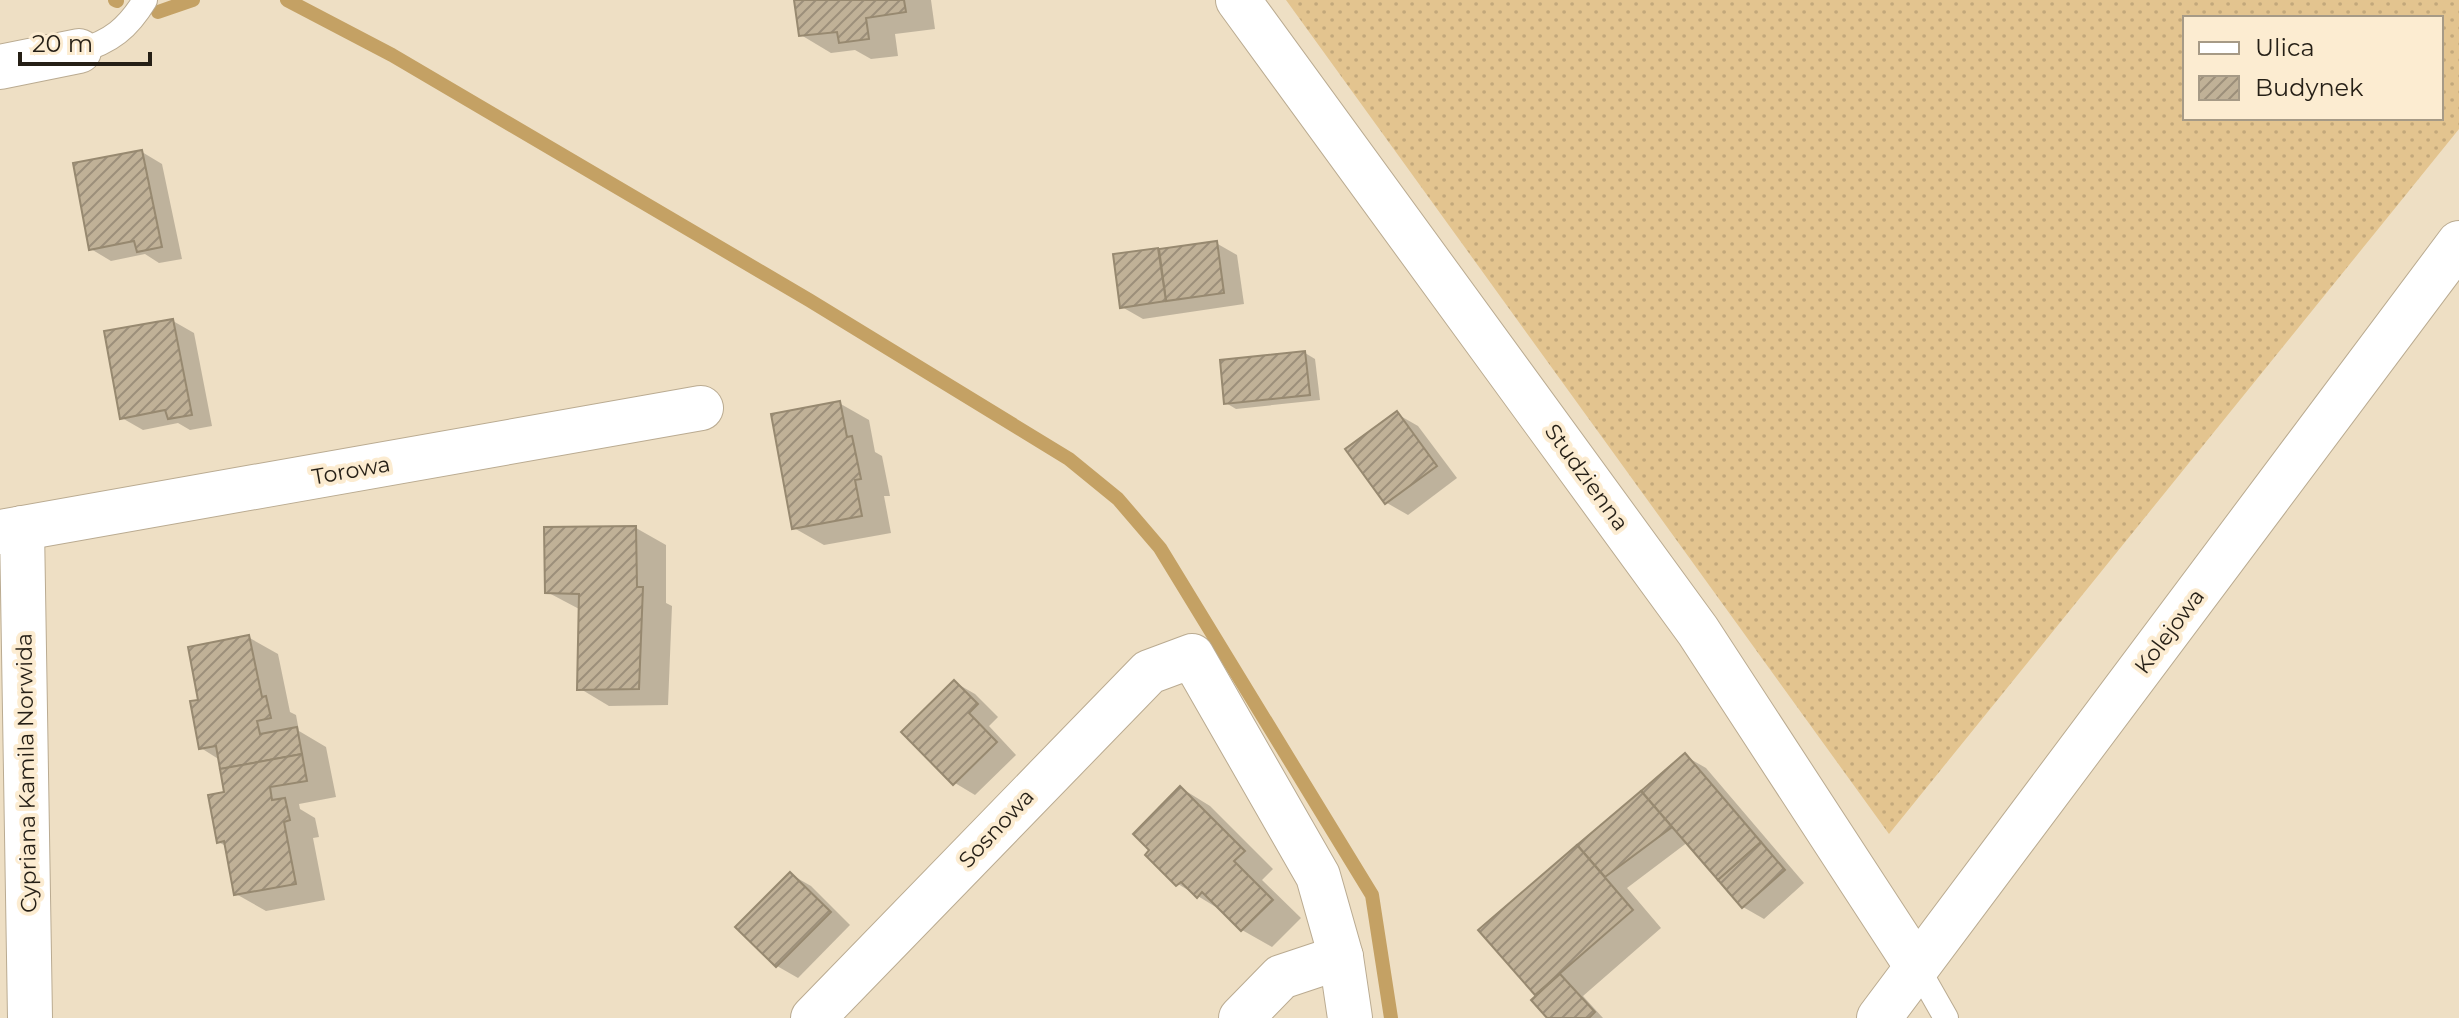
<svg xmlns="http://www.w3.org/2000/svg" width="2459" height="1018" font-family="Montserrat,sans-serif">
<style>
.grass{fill:url(#grass-dots);fill-rule:evenodd}
.shadow{fill:#0003}
.lines{fill:none;stroke-linecap:round;stroke-linejoin:round}
.stream{stroke:#c4a164;stroke-width:14}
.building{fill:url(#building-hatch);stroke:#978970;stroke-width:2}
.service-casing{stroke:#baab91;stroke-width:26}
.minor-casing{stroke:#baab91;stroke-width:46}
.tertiary-casing{stroke:#baab91;stroke-width:46}
.service{stroke:#fff;stroke-width:24}
.minor{stroke:#fff;stroke-width:44}
.tertiary{stroke:#fff;stroke-width:44}
.labels{text-anchor:middle;stroke-width:8;stroke-linejoin:round;paint-order:stroke}
.street-label{font-size:22px;fill:#251f16;stroke:#fcecd1}
</style>
<defs>
<pattern id="grass-dots" width="8" height="8" patternUnits="userSpaceOnUse" patternTransform="scale(2)"><rect width="8" height="8" fill="#e3c48f"/><path d="M2 2h.1M6 6h.1" fill="none" stroke="#c3a87b" stroke-width="1.8" stroke-linecap="round"/></pattern>
<pattern id="building-hatch" width="6" height="6" patternUnits="userSpaceOnUse" patternTransform="scale(2)"><rect width="6" height="6" fill="#c0b197"/><path d="M-1 1l2-2M0 6l6-6M5 7l2-2" fill="none" stroke="#9c8f7a"/></pattern>
</defs>
<rect width="100%" height="100%" fill="#eedfc4"/>
<path class="grass" d="M 1286,0 L 2459,0 L 2459,129 L 1889,834 ZM 2185,18 L 2441,18 L 2441,118 L 2185,118 Z"/>
<g class="shadow">
<path d="M 796,0 L 931,0 L 935,29 L 895,34 L 898,56 L 871,59 L 855,50 L 831,53 L 801,35 Z"/>
<path d="M 142,152 L 162,164 L 182,259 L 159,263 L 145,254 L 111,261 L 91,249 Z"/>
<path d="M 1216,243 L 1237,255 L 1244,304 L 1143,319 L 1122,307 L 1115,256 Z"/>
<path d="M 173,321 L 194,333 L 212,426 L 190,430 L 178,423 L 143,430 L 122,418 Z"/>
<path d="M 1305,353 L 1315,359 L 1320,400 L 1236,409 L 1226,403 Z"/>
<path d="M 839,403 L 869,420 L 875,452 L 882,456 L 890,496 L 884,496 L 891,533 L 824,545 L 794,528 Z"/>
<path d="M 1397,414 L 1418,426 L 1457,478 L 1408,515 L 1387,503 L 1348,450 Z"/>
<path d="M 636,528 L 666,545 L 666,603 L 672,606 L 668,705 L 609,706 L 579,688 L 581,610 L 547,592 Z"/>
<path d="M 248,637 L 278,654 L 290,712 L 296,715 L 299,731 L 326,747 L 336,797 L 299,804 L 300,809 L 315,818 L 319,837 L 313,838 L 325,900 L 266,911 L 236,894 L 228,847 L 218,842 L 226,794 L 220,760 L 201,748 L 200,702 Z"/>
<path d="M 954,682 L 975,694 L 998,717 L 989,726 L 1016,755 L 975,795 L 955,783 Z"/>
<path d="M 1685,756 L 1706,768 L 1804,883 L 1764,919 L 1743,907 L 1688,842 L 1627,888 L 1661,928 L 1583,996 L 1603,1018 L 1550,1018 L 1536,994 L 1578,846 Z"/>
<path d="M 1181,788 L 1210,806 L 1273,869 L 1262,880 L 1301,918 L 1272,947 L 1242,930 L 1224,912 L 1178,884 Z"/>
<path d="M 790,874 L 811,886 L 850,925 L 798,978 L 777,966 Z"/>
</g>
<g class="lines">
<g class="stream">
<path d="M 115,0 L 117,1"/>
<path d="M 287,0 L 392,55 L 809,300 L 1069,459 L 1118,499 L 1160,548 L 1372,895 L 1391,1018"/>
<path d="M 158,12 L 193,0"/>
</g>
</g>
<g class="building">
<path d="M 794,0 L 904,0 L 906,12 L 866,18 L 869,39 L 839,43 L 837,32 L 799,36 Z"/>
<path d="M 142,150 L 162,247 L 137,252 L 134,241 L 89,250 L 73,163 Z"/>
<path d="M 1217,241 L 1224,293 L 1166,301 L 1159,249 Z"/>
<path d="M 1158,248 L 1166,301 L 1120,308 L 1113,254 Z"/>
<path d="M 173,319 L 192,415 L 168,419 L 165,410 L 120,419 L 104,331 Z"/>
<path d="M 1305,351 L 1310,395 L 1224,404 L 1220,360 Z"/>
<path d="M 840,401 L 847,437 L 852,436 L 861,479 L 855,480 L 862,516 L 792,529 L 771,414 Z"/>
<path d="M 1397,411 L 1437,466 L 1385,504 L 1345,449 Z"/>
<path d="M 636,526 L 637,587 L 643,587 L 639,689 L 577,690 L 579,594 L 545,593 L 544,527 Z"/>
<path d="M 249,635 L 262,697 L 266,696 L 271,718 L 257,721 L 260,734 L 297,727 L 302,754 L 220,769 L 216,746 L 199,749 L 190,701 L 198,700 L 188,647 Z"/>
<path d="M 954,680 L 978,704 L 969,713 L 997,742 L 953,785 L 901,732 Z"/>
<path d="M 1685,753 L 1761,842 L 1718,880 L 1641,791 Z"/>
<path d="M 302,754 L 307,781 L 270,787 L 272,800 L 285,798 L 290,820 L 284,822 L 296,884 L 234,895 L 224,841 L 217,843 L 208,795 L 224,792 L 220,769 Z"/>
<path d="M 1180,786 L 1245,851 L 1234,861 L 1273,900 L 1241,931 L 1202,892 L 1197,898 L 1181,882 L 1176,886 L 1145,855 L 1149,850 L 1133,834 Z"/>
<path d="M 1641,791 L 1672,827 L 1605,877 L 1577,845 Z"/>
<path d="M 1761,842 L 1785,870 L 1742,908 L 1718,880 Z"/>
<path d="M 1577,845 L 1633,910 L 1535,995 L 1478,930 Z"/>
<path d="M 790,872 L 831,912 L 776,967 L 735,927 Z"/>
<path d="M 1560,974 L 1595,1012 L 1589,1018 L 1547,1018 L 1531,1000 Z"/>
</g>
<g class="lines">
<defs>
<g id="service">
<path d="M 79,51 C 111,42 128,28 145,0"/>
<path d="M 1917,967 L 1946,1018"/>
</g>
<g id="minor">
<path d="M 1238,0 L 1698,631 L 1917,967"/>
<path d="M 0,67 L 79,51"/>
<path d="M 22,528 L 30,1018"/>
<path d="M 0,532 L 701,408"/>
<path d="M 813,1018 L 1149,672 L 1192,656 L 1318,876 L 1341,957 L 1350,1018"/>
<path d="M 1241,1018 L 1281,977 L 1341,957"/>
</g>
<path id="tertiary" d="M 1879,1018 L 2459,243"/>
</defs>
<use href="#service" class="service-casing"/>
<use href="#minor" class="minor-casing"/>
<use href="#tertiary" class="tertiary-casing"/>
<use href="#service" class="service"/>
<use href="#minor" class="minor"/>
<use href="#tertiary" class="tertiary"/>
</g>
<g class="labels">
<g class="street-label">
<text transform="translate(351 470) rotate(-10)" y="8">Torowa</text>
<text transform="translate(1587 477) rotate(54)" y="8">Studzienna</text>
<text transform="translate(2169 631) rotate(-53)" y="8">Kolejowa</text>
<text transform="translate(26 773) rotate(-91)" y="8">Cypriana Kamila Norwida</text>
<text transform="translate(996 828) rotate(-47)" y="8">Sosnowa</text>
</g>
</g>
<rect x="2183" y="16" width="260" height="104" fill="#fcecd1" stroke="#a69a86" stroke-width="2"/>
<rect x="2199" y="42" width="40" height="12" fill="#ffffff" stroke="#a69a86" stroke-width="2"/>
<text x="2255" y="56" font-size="24" fill="#251f16">Ulica</text>
<rect x="2199" y="76" width="40" height="24" fill="url(#building-hatch)" stroke="#a69a86" stroke-width="2"/>
<text x="2255" y="96" font-size="24" fill="#251f16">Budynek</text>
<path d="M20 52v12h130v-12" fill="none" stroke="#251f16" stroke-width="4"/>
<text x="32" y="52" font-size="24" fill="#251f16" stroke="#fcecd1" stroke-width="6" paint-order="stroke">20 m</text>
</svg>
